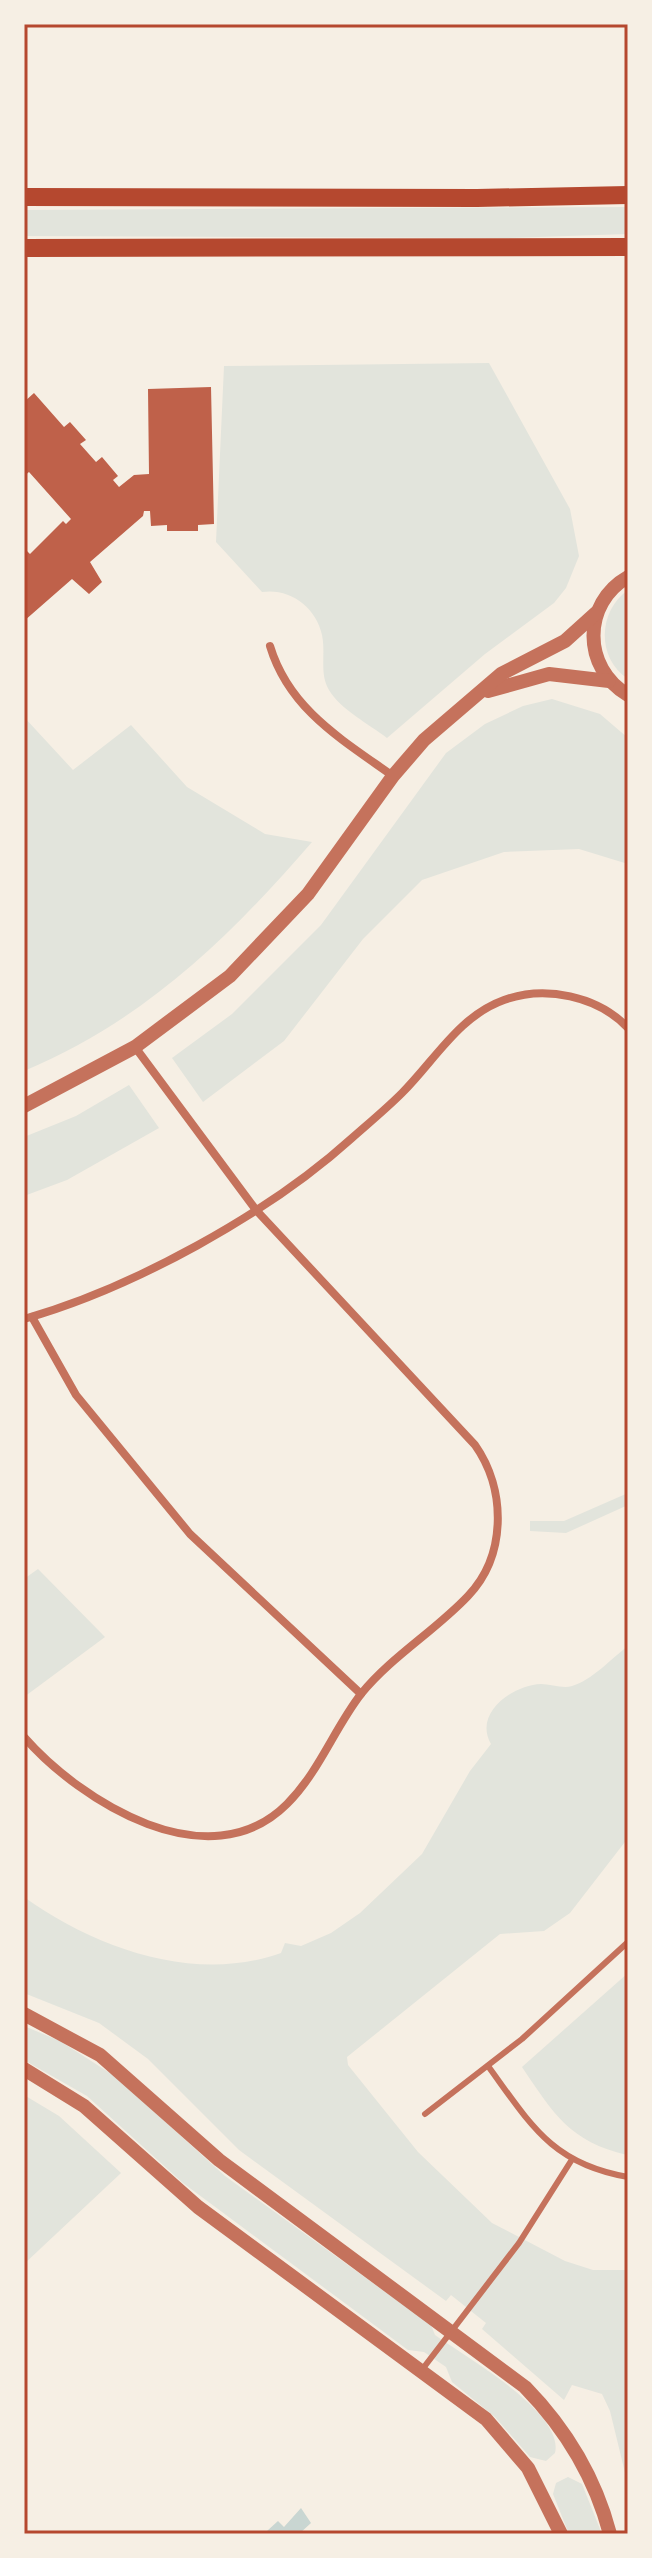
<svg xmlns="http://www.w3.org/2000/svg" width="652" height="2558" font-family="'Space Grotesk',sans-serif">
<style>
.green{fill:#e2e4dc}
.water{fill:#c9d6d2}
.building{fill:#bf614a}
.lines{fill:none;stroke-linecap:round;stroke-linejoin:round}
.service{stroke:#c5725c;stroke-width:6}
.minor{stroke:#c5725c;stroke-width:8}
.tertiary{stroke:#c5725c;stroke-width:14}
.primary{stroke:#b5482f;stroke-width:18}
.neatline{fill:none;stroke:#b5482f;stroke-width:3}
</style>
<rect width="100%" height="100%" fill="#f6efe4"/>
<g class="green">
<path d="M 628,207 L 628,234 L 508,238 L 24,236 L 24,210 Z"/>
<path d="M 489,363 L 570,509 L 579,556 L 566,588 L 554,603 L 485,654 L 387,738 C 369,724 341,710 329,690 C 319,673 326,654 322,635 C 316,607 290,588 262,592 L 216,542 L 224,366 Z"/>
<path d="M 628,590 L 628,679 C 596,658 598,611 628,590 Z"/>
<path d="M 552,699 L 600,714 L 628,738 L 628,864 L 579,849 L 504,852 L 422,880 L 363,939 L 284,1041 L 203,1102 L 172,1058 L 232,1014 L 321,925 L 446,753 L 485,724 L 523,706 Z"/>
<path d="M 24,717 L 73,770 L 131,725 L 187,787 L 265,834 L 312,842 C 228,939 145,1020 24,1071 Z"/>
<path d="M 129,1085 L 159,1128 L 67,1180 L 24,1196 L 24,1137 L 76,1116 Z"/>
<path d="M 628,1493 L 628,1505 L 566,1533 L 530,1531 L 530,1521 L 564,1521 Z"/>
<path d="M 38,1569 L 105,1637 L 24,1697 L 24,1579 Z"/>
<path d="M 628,1646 L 628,1838 L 570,1913 L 544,1931 L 500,1934 L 347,2057 L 348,2065 L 418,2152 L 492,2223 L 565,2261 L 593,2270 L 628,2270 L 628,2485 L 610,2411 L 602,2394 L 572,2385 L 564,2400 L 482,2329 L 486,2323 L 451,2295 L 446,2301 L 239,2150 L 148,2059 L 99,2023 L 24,1993 L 24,1897 C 95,1948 195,1984 281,1953 L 285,1943 L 301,1946 L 331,1933 L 360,1913 L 422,1854 L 470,1771 L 491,1744 C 473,1713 513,1685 541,1684 C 551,1684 563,1689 572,1686 C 591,1681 612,1658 628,1646 Z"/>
<path d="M 628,1973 L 628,2155 L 627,2155 C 570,2142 553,2113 522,2067 Z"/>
<path d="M 24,2026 L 60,2041 L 116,2077 L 225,2176 L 431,2325 L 435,2335 C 462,2355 565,2412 555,2453 L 546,2461 L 530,2457 L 495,2417 L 452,2382 L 446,2367 L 424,2352 L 408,2350 L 183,2183 L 87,2096 L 24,2060 Z"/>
<path d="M 24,2095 L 59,2116 L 121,2173 L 24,2264 Z"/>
<path d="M 568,2477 L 582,2484 L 602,2534 L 569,2534 L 553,2494 L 556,2483 Z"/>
</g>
<path class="water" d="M 301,2508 L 311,2523 L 299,2534 L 270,2534 L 267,2531 L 278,2521 L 284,2527 Z"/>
<path class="building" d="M 211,387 L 214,524 L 198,525 L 198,531 L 167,531 L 167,525 L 151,526 L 150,511 L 144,511 L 143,516 L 90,562 L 102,582 L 89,594 L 72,579 L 24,621 L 24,548 L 30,554 L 63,521 L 66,524 L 71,519 L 29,472 L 24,476 L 24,402 L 34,393 L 64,427 L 70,422 L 86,440 L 80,444 L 96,462 L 102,457 L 118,476 L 113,480 L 119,487 L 134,475 L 149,474 L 148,389 Z"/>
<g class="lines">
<g class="service">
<path d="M 488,2066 C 531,2125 552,2164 628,2177"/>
<path d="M 425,2114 L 522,2039 L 628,1942"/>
<path d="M 421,2371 L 519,2243 L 571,2161"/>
</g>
<g class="minor">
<path d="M 270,646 C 289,709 341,739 393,776"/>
<path d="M 32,1317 L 76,1395 L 190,1534 L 361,1694"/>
<path d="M 24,1319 C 133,1288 268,1214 352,1138 C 369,1123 386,1109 402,1093 C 435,1060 459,1016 504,1000 C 545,985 598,996 628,1028"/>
<path d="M 24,1737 C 81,1802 209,1882 287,1804 C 319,1772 334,1729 361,1694 C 392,1656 435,1631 468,1596 C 507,1555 506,1489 475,1445 L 256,1210 L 135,1047"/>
</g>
<g class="tertiary">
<path d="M 628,577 C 582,603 582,668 628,695"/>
<path d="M 488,691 L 549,674 L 609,681"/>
<path d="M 24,1106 L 135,1047 L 230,976 L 308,894 L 393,776 L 424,740 L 501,674 L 565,641 L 596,613"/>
<path d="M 24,2014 L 100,2055 L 219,2160 L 525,2387 C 566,2429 595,2477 610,2534"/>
<path d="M 24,2069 L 84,2106 L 198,2207 L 486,2419 L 528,2468 L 561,2534"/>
</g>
<g class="primary">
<path d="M 24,197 L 477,198 L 628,195"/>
<path d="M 24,248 L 628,247"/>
</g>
</g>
<rect width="652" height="2558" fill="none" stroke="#f6efe4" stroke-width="52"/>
<rect x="26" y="26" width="600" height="2506" class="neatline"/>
</svg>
